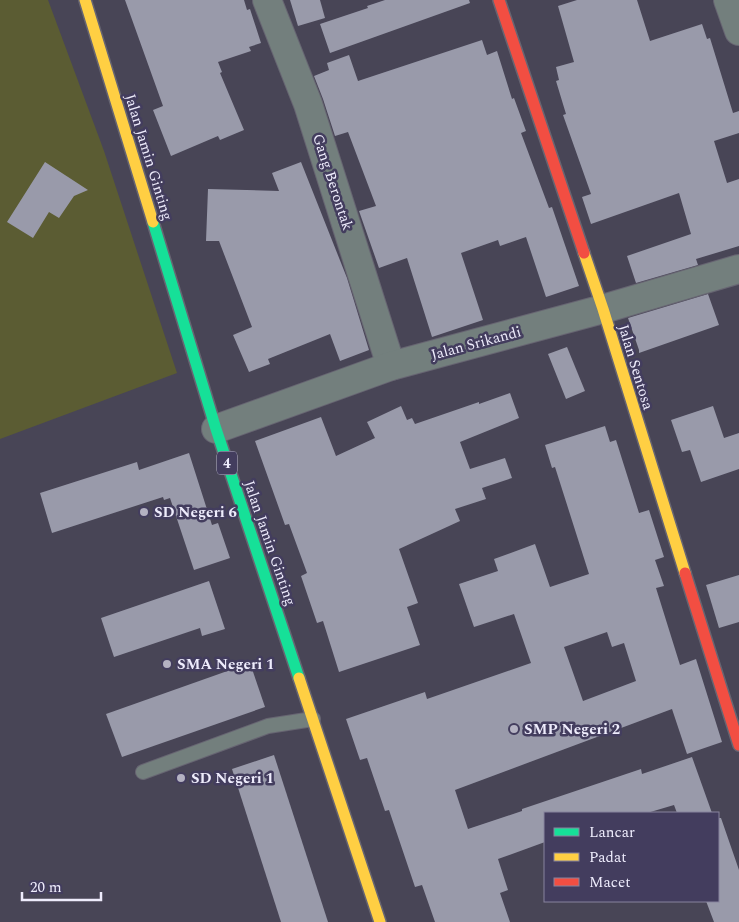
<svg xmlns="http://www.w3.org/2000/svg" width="739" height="922" font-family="Spectral,serif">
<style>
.green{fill:#5b5c33}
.building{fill:#999aaa;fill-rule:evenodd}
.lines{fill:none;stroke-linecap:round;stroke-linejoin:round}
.lane-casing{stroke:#676572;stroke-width:16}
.street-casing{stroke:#676572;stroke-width:30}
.fast-casing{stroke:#676572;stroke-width:14}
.slow-casing{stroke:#676572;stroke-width:14}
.jam-casing{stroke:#676572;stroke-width:14}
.lane{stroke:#737f7d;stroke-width:14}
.street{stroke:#737f7d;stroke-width:28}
.fast{stroke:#16e098;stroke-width:11}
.slow{stroke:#ffcf43;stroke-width:11}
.jam{stroke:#f24e42;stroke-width:11}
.poi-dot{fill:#b4b2c2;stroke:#433d5e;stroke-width:2}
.labels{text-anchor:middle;stroke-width:5;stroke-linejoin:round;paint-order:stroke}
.shield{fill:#433d5e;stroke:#bbb8cd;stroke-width:1}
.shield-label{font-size:14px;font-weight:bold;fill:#eeecfc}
.street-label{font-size:15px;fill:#eeecfc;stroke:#433d5e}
.poi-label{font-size:15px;font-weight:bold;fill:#eeecfc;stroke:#433d5e;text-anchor:start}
</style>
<rect width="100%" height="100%" fill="#484556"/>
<path class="green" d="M 0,0 L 48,0 L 104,151 L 177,373 L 0,439 Z"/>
<g class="building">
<path d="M 125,0 L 244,0 L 247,10 L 250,9 L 261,43 L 249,47 L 251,51 L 218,62 L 222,72 L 220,73 L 244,130 L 220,140 L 218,136 L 171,156 L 153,110 L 163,106 Z"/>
<path d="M 290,0 L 320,0 L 325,18 L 298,26 Z"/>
<path d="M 385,0 L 469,0 L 470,3 L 330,53 L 320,24 L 368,8 L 367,6 Z"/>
<path d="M 577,0 L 637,0 L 650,41 L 702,24 L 707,39 L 710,38 L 733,113 L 739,111 L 739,133 L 714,141 L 727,183 L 739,179 L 739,246 L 696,259 L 698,265 L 636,283 L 627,256 L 691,234 L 679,193 L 591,224 L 582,197 L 591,194 L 563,115 L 566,114 L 556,81 L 559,80 L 556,67 L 574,62 L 558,6 Z"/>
<path d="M 482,40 L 487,55 L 497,51 L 512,99 L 514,98 L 526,131 L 521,133 L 549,208 L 552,207 L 579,286 L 546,297 L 526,237 L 500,246 L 498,240 L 461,253 L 483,320 L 432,337 L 407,258 L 379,268 L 359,211 L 376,206 L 348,132 L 335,136 L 323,99 L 314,76 L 329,70 L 327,63 L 349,55 L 358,81 Z"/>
<path d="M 45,162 L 88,190 L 74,196 L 59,218 L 49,212 L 33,238 L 7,222 Z"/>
<path d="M 301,162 L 347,278 L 369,350 L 340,361 L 330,334 L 268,359 L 270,364 L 249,372 L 233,335 L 252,327 L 219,241 L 206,241 L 208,189 L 279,191 L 272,173 Z"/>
<path d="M 708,294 L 719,325 L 639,353 L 639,350 L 628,318 Z"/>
<path d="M 567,347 L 585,391 L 566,399 L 548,354 Z"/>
<path d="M 510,393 L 519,418 L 460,442 L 470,469 L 505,458 L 512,478 L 482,488 L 486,499 L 455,509 L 460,521 L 399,549 L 418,603 L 407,607 L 420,645 L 339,672 L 323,621 L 317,623 L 301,576 L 307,573 L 289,524 L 285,525 L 255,441 L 321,417 L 336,456 L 375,438 L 367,422 L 401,406 L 407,420 L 412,418 L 415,424 L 479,402 L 479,404 Z"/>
<path d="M 713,406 L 724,438 L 739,433 L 739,469 L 701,482 L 690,450 L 682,452 L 671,420 Z"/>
<path d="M 605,426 L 610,442 L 616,440 L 639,513 L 649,510 L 664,557 L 655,560 L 664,586 L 656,588 L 680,665 L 696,659 L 722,742 L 687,754 L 672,709 L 455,790 L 468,829 L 522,811 L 522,809 L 641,769 L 642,774 L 692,757 L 712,813 L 677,813 L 674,805 L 647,813 L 545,813 L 545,842 L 498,859 L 508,890 L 500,893 L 510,922 L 435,922 L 422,885 L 415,887 L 389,810 L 385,811 L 367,758 L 360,760 L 346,719 L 425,692 L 427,699 L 531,663 L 514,614 L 474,627 L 459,584 L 498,571 L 494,559 L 535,544 L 550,587 L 589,574 L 555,467 L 552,468 L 545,445 ZM 607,632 L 612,647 L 624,643 L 636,681 L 583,701 L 564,647 Z"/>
<path d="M 189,453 L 212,525 L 218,523 L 230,558 L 194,570 L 170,498 L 164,500 L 163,497 L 52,533 L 40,493 L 137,462 L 139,470 Z"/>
<path d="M 739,575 L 739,622 L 719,628 L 706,585 Z"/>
<path d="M 209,581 L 225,629 L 202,636 L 200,628 L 114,657 L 101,618 Z"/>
<path d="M 250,663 L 265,707 L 122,757 L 106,714 Z"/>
<path d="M 274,755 L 328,922 L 281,922 L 232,769 Z"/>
<path d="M 718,818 L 721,818 L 739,870 L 739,922 L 714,922 L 706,901 L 718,901 Z"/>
</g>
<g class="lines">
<defs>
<path id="lane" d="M 143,772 L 268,726 L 313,719"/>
<g id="street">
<path d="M 267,0 L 308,104 L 391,366"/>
<path d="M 728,0 L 739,31"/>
<path d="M 216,429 L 391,366 L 603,309 L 739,269"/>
</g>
<path id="fast" d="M 153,222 L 216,429 L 299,678"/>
<g id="slow">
<path d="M 85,0 L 153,222"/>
<path d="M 584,253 L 603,309 L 685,573"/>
<path d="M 299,678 L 380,922"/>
</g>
<g id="jam">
<path d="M 499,0 L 584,253"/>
<path d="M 685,573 L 739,745"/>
</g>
</defs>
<use href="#lane" class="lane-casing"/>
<use href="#street" class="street-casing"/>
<use href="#fast" class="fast-casing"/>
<use href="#slow" class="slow-casing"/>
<use href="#jam" class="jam-casing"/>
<use href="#lane" class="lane"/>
<use href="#street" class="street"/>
<use href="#fast" class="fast"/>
<use href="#slow" class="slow"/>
<use href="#jam" class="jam"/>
</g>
<g class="poi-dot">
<circle cx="144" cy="512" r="5"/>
<circle cx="167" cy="664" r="5"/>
<circle cx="514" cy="729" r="5"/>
<circle cx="181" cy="778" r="5"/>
</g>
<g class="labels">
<rect class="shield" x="217" y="451.5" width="20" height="23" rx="4"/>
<g class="shield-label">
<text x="227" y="468">4</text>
</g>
<g class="street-label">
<text transform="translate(149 157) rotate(73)" y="5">Jalan Jamin Ginting</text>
<text transform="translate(333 182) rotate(72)" y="5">Gang Berontak</text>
<text transform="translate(476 343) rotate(-15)" y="5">Jalan Srikandi</text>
<text transform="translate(636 367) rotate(73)" y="5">Jalan Sentosa</text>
<text transform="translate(270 543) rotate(71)" y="5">Jalan Jamin Ginting</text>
</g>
<g class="poi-label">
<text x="154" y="517">SD Negeri 6</text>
<text x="177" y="669">SMA Negeri 1</text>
<text x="524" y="734">SMP Negeri 2</text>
<text x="191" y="783">SD Negeri 1</text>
</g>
</g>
<rect x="544" y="812" width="175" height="90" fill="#433d5e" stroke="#87839d"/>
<rect x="554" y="828" width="25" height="8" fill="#16e098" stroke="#87839d"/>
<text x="589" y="837" font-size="15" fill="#eeecfc">Lancar</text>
<rect x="554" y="853" width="25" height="8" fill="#ffcf43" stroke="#87839d"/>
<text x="589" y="862" font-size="15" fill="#eeecfc">Padat</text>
<rect x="554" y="878" width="25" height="8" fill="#f24e42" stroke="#87839d"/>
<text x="589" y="887" font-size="15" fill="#eeecfc">Macet</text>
<path d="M22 892v8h79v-8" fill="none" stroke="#eeecfc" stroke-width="2.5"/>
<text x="30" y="892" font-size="15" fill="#eeecfc" stroke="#433d5e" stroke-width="4" paint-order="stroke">20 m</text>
</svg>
